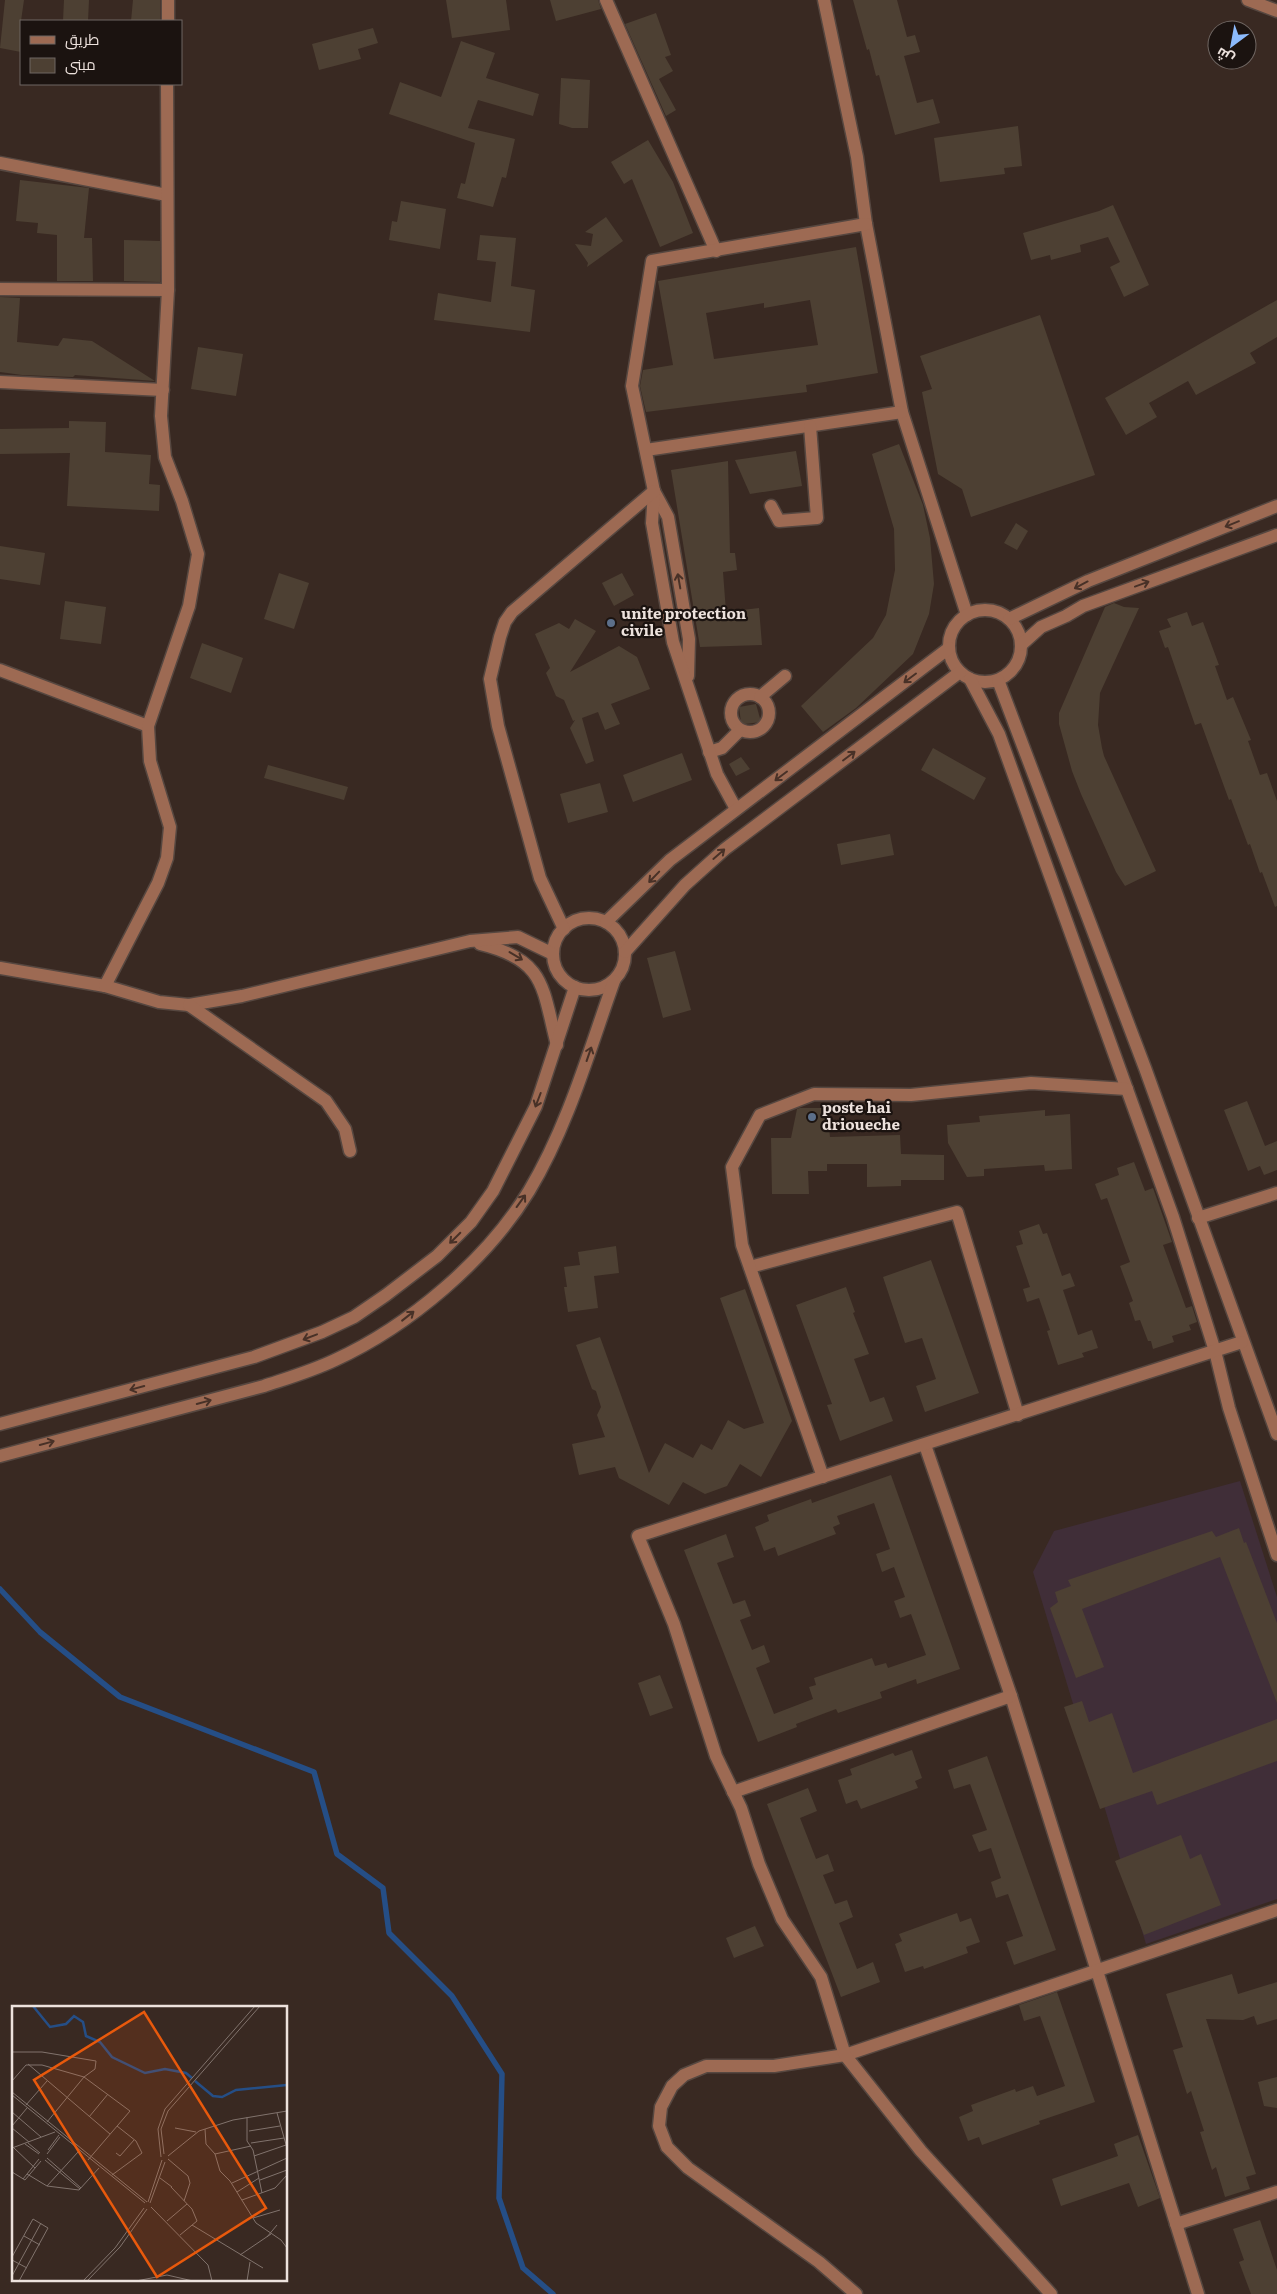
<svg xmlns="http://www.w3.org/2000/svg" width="1277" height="2294" font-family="Literata,Cairo,serif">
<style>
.education{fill:#402e38}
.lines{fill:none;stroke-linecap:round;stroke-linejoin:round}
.stream{stroke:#254e86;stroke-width:5.5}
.building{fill:#4d4033;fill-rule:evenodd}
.minor-casing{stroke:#564740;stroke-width:15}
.minor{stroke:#9d6a53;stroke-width:12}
.oneway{stroke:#483127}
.service-dot{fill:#5c6f8a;stroke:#1b1310;stroke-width:2}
.labels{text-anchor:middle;stroke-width:4.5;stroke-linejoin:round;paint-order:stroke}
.poi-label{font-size:15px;font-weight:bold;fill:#ede2dd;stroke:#1b1310;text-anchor:start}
.inset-river{fill:none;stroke:#254e86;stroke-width:2.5}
.inset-road{fill:none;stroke:#81736d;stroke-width:1}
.view{fill:#e8590c;fill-opacity:0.15;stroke:#e8590c;stroke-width:2.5}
.inset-edge{fill:none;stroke:#ede2dd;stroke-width:2.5}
</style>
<rect width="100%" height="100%" fill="#392922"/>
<path class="education" d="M 1240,1481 L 1277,1597 L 1277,1899 L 1146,1944 L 1033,1572 L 1054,1531 Z"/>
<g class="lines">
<path class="stream" d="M 0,1589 L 40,1632 L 120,1697 L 314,1772 L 337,1854 L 383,1888 L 389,1933 L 452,1996 L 502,2074 L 499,2198 L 523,2268 L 553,2294"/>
</g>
<g class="building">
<path d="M 5,0 L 24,0 L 21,21 L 21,52 L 0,48 Z"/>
<path d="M 64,0 L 89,0 L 88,21 L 63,21 Z"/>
<path d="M 133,0 L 160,0 L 160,21 L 131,21 Z"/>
<path d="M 446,0 L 506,0 L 510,30 L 452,38 Z"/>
<path d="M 550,0 L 598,0 L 601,9 L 556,21 Z"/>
<path d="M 853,0 L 897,0 L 907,37 L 915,35 L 920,52 L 904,56 L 917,103 L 933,99 L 940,123 L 895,135 L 879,75 L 876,76 L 869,49 L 867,50 Z"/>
<path d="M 656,13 L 671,55 L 665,57 L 673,71 L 659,79 L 676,110 L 666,116 L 625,24 Z"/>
<path d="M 373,28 L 378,43 L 358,49 L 361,59 L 319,70 L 312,44 Z"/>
<path d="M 461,41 L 495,53 L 486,78 L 539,94 L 533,116 L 478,100 L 468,128 L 515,139 L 506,178 L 502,177 L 493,207 L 457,198 L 461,183 L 465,184 L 475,143 L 389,114 L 400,82 L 441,97 Z"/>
<path d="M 561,78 L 590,80 L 588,128 L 572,128 L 559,124 Z"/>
<path d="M 1018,126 L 1022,166 L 1004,168 L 1005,174 L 940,182 L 934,138 Z"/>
<path d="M 648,140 L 673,182 L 693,233 L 660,247 L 632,179 L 624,184 L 611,162 Z"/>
<path d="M 20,180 L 89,188 L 84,238 L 92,238 L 93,281 L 57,281 L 57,235 L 37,233 L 38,223 L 16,221 Z"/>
<path d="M 401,201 L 446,209 L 440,249 L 389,240 L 392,221 L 397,222 Z"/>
<path d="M 1113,205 L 1149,285 L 1124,297 L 1110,267 L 1120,262 L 1108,237 L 1080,245 L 1081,252 L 1051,260 L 1050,255 L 1031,260 L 1023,233 L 1099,211 Z"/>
<path d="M 606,217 L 623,241 L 587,267 L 588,263 L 575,244 L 591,246 L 593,234 L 585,232 Z"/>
<path d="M 480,235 L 516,238 L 511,286 L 535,290 L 530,332 L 434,320 L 438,293 L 491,302 L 496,262 L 477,260 Z"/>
<path d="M 124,240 L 160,241 L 160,282 L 124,281 Z"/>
<path d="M 856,247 L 878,373 L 806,385 L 807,392 L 646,412 L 640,386 L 643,370 L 673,365 L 658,281 ZM 810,300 L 818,345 L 714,359 L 706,313 L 764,303 L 764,308 Z"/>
<path d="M 0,297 L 20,298 L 17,342 L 58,346 L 63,338 L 92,341 L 155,381 L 75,375 L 73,377 L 22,375 L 0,372 Z"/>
<path d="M 1277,300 L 1277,337 L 1250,353 L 1256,363 L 1196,395 L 1188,381 L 1149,403 L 1157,417 L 1126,435 L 1105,398 Z"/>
<path d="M 1040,315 L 1095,475 L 971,517 L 962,489 L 938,474 L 922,392 L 932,389 L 920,356 Z"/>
<path d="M 198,347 L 243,354 L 236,396 L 191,389 Z"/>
<path d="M 69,421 L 106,422 L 105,452 L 151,455 L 149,484 L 160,485 L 159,511 L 67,506 L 70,453 L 0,454 L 0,429 L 69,428 Z"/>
<path d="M 899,444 L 923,505 L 930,538 L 934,584 L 929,614 L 913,654 L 856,708 L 823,732 L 801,706 L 873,638 L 886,615 L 895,570 L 894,529 L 872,454 Z"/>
<path d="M 796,451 L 802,486 L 750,494 L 735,460 Z"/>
<path d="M 728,461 L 730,553 L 735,553 L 737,570 L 723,572 L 726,612 L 759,608 L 762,645 L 700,647 L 671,470 Z"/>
<path d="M 1016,523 L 1028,531 L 1017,550 L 1004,543 Z"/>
<path d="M 0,546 L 45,553 L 40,585 L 0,579 Z"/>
<path d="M 279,573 L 309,583 L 294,629 L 264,619 Z"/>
<path d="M 622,573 L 634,595 L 614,606 L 602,583 Z"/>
<path d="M 65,601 L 106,607 L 101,644 L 60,639 Z"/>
<path d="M 1114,603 L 1124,607 L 1139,608 L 1100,693 L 1098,725 L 1102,748 L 1104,756 L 1156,871 L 1125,886 L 1116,872 L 1081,794 L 1072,771 L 1059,724 L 1059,713 L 1105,607 Z"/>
<path d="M 1187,612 L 1192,626 L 1203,622 L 1219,665 L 1215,666 L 1227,700 L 1233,697 L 1251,740 L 1248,741 L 1260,775 L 1267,773 L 1277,801 L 1277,906 L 1275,907 L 1262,872 L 1260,873 L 1250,844 L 1248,845 L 1231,799 L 1229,800 L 1201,723 L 1195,725 L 1168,647 L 1165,648 L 1159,631 L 1171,627 L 1167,619 Z"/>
<path d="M 575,619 L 596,631 L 570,672 L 619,646 L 637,657 L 650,689 L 611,704 L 620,724 L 605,730 L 598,712 L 582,718 L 594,761 L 586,764 L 570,728 L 575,720 L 573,721 L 564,700 L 556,696 L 546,673 L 550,668 L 535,634 L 559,623 L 569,629 Z"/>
<path d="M 202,643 L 243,658 L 231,693 L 190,678 Z"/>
<path d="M 756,704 L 761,722 L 745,724 L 741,722 L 739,707 Z"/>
<path d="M 933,748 L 986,778 L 974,800 L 921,770 Z"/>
<path d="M 682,753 L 692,780 L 633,802 L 623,775 Z"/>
<path d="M 741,757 L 750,769 L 736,776 L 729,764 Z"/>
<path d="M 268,765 L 348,787 L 344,800 L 264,778 Z"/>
<path d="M 600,783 L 608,812 L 568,823 L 560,794 Z"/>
<path d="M 890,834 L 894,855 L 841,865 L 837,844 Z"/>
<path d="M 675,951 L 691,1010 L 663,1018 L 647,958 Z"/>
<path d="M 1247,1101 L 1265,1146 L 1277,1141 L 1277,1170 L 1264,1175 L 1260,1166 L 1248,1171 L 1224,1110 Z"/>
<path d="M 800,1108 L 827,1108 L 830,1137 L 900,1135 L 901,1154 L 944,1155 L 944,1180 L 901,1180 L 901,1186 L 867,1187 L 867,1164 L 827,1164 L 827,1171 L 808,1171 L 809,1194 L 772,1194 L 771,1138 L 791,1138 L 797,1109 Z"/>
<path d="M 1045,1110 L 1045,1116 L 1070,1114 L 1072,1169 L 1045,1171 L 1044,1165 L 984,1169 L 984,1176 L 967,1177 L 948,1143 L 947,1125 L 980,1122 L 979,1116 Z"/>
<path d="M 1134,1162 L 1145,1191 L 1153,1188 L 1172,1242 L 1163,1245 L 1186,1308 L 1192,1306 L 1197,1322 L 1189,1325 L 1191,1330 L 1172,1336 L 1174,1342 L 1153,1349 L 1151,1341 L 1148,1341 L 1140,1320 L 1135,1321 L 1129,1303 L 1133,1301 L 1120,1266 L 1130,1262 L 1107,1198 L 1101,1200 L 1095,1184 L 1119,1175 L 1117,1168 Z"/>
<path d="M 1039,1224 L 1043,1234 L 1047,1233 L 1062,1276 L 1070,1273 L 1075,1286 L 1063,1290 L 1078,1335 L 1092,1330 L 1098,1348 L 1082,1353 L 1084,1357 L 1058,1365 L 1047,1331 L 1050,1330 L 1039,1298 L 1027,1302 L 1023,1289 L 1030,1287 L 1016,1246 L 1023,1244 L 1019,1231 Z"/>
<path d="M 616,1246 L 619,1273 L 594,1276 L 598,1308 L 568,1312 L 564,1287 L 567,1287 L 564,1267 L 580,1265 L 578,1252 Z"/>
<path d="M 931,1260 L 979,1393 L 925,1412 L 916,1386 L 936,1379 L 922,1338 L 905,1343 L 883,1277 Z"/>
<path d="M 846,1287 L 855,1312 L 853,1313 L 869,1354 L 854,1359 L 870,1402 L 884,1397 L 893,1421 L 840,1441 L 827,1405 L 832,1404 L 796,1305 Z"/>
<path d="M 745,1289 L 792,1421 L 761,1477 L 740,1464 L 727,1486 L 705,1494 L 683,1482 L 669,1505 L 619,1478 L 615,1467 L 579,1475 L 572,1444 L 605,1437 L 597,1415 L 601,1407 L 596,1391 L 592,1389 L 576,1345 L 600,1337 L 649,1473 L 665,1443 L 693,1458 L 701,1444 L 712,1450 L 728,1420 L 744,1429 L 764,1423 L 720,1298 Z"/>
<path d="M 891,1475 L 960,1669 L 917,1684 L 916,1679 L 880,1692 L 882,1698 L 838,1713 L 836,1709 L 796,1724 L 797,1727 L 758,1742 L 684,1550 L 726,1534 L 734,1557 L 717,1563 L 733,1604 L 745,1600 L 751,1616 L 740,1620 L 752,1650 L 764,1645 L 770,1662 L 756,1668 L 774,1714 L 813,1699 L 809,1687 L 816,1685 L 814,1678 L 872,1658 L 875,1666 L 886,1663 L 888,1668 L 926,1655 L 911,1614 L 900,1618 L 894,1601 L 905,1597 L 894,1567 L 882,1572 L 876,1554 L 890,1549 L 874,1503 L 837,1516 L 840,1524 L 833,1527 L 836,1534 L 778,1556 L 775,1547 L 764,1551 L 755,1527 L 769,1521 L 767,1515 L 811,1499 L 812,1503 Z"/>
<path d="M 1239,1528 L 1244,1543 L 1246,1542 L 1277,1623 L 1277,1703 L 1220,1557 L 1082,1609 L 1104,1667 L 1076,1678 L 1050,1608 L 1058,1602 L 1055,1592 L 1071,1586 L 1068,1580 L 1212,1531 L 1216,1537 Z"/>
<path d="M 660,1675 L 673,1708 L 650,1716 L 638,1683 Z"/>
<path d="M 1082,1701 L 1089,1722 L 1112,1713 L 1133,1773 L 1277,1719 L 1277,1761 L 1157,1805 L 1152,1791 L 1100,1809 L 1064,1707 Z"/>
<path d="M 912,1750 L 922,1778 L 915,1781 L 918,1788 L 861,1809 L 857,1800 L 846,1804 L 838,1780 L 852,1775 L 850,1769 L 893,1753 L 895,1756 Z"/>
<path d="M 987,1756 L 1056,1950 L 1014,1965 L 1006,1942 L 1023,1936 L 1008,1894 L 996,1898 L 991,1882 L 1001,1878 L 991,1848 L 979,1852 L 972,1835 L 987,1830 L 970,1784 L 954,1789 L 948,1770 Z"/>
<path d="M 808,1788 L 817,1811 L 800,1818 L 816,1859 L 828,1854 L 834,1871 L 823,1875 L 835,1904 L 847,1900 L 853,1917 L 839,1923 L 857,1969 L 873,1962 L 880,1982 L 841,1997 L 767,1804 Z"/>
<path d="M 1181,1835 L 1190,1859 L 1201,1854 L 1221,1905 L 1144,1935 L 1115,1861 Z"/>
<path d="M 957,1913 L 960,1922 L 971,1918 L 980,1942 L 966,1947 L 968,1953 L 924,1969 L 923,1966 L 905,1972 L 895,1944 L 902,1941 L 899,1934 Z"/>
<path d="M 755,1926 L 764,1946 L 734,1958 L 726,1938 Z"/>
<path d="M 1232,1974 L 1238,1994 L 1277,1982 L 1277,2019 L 1257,2025 L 1254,2016 L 1243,2020 L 1206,2019 L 1256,2174 L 1246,2177 L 1250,2189 L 1225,2197 L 1216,2167 L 1212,2170 L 1200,2132 L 1204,2131 L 1191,2091 L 1187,2094 L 1173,2050 L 1183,2047 L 1166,1994 Z"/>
<path d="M 1057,1992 L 1095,2102 L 1039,2121 L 1040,2124 L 982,2145 L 979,2137 L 968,2141 L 959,2117 L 973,2111 L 971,2105 L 1015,2089 L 1016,2092 L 1033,2086 L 1037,2096 L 1065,2086 L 1040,2016 L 1024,2021 L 1019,2005 Z"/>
<path d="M 1277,2077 L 1277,2108 L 1264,2106 L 1258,2082 Z"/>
<path d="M 1138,2135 L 1160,2198 L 1138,2207 L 1129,2183 L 1061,2206 L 1052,2179 L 1118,2156 L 1114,2144 Z"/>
<path d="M 1260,2220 L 1277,2270 L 1277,2294 L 1251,2294 L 1239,2262 L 1244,2260 L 1233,2229 Z"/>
</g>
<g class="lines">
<defs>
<g id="minor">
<path d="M 606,0 L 716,251"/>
<path d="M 824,0 L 857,157 L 866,224 L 902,412 L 967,615"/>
<path d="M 1248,0 L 1277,11"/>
<path d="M 168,21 L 168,0"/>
<path d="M 0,163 L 167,195"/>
<path d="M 0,289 L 168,290"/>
<path d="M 0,382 L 163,390"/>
<path d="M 646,450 L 902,412"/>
<path d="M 654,491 L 668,517 L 689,639 L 688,676"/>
<path d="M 771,506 L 779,521 L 817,518 L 810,426"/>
<circle cx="985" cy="646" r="36"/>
<path d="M 1009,619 L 1088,581 L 1277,506"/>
<path d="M 1021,645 L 1041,627 L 1066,616 L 1083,606 L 1277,535"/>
<path d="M 0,670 L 148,726"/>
<path d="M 970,679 L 999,734 L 1173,1217 L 1215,1351 L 1229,1408 L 1277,1555"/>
<path d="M 998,680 L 1145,1068 L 1277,1434"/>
<circle cx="750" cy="713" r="19"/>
<path d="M 760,697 L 785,676"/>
<path d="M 709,752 L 722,748 L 740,730"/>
<path d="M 736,809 L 717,774 L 673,642 L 652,523 L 654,491 L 632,386 L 652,261 L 866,224"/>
<circle cx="589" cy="954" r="36"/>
<path d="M 606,922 L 670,860 L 949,648"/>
<path d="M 564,929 L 540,878 L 498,726 L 490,679 L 500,637 L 505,622 L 512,612 L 654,491"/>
<path d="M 480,944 C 546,960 542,987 557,1045"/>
<path d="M 625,952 L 685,885 L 725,849 L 960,672"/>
<path d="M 0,968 L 105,986 L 159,1002 L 189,1005 L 242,996 L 470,941 L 518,937 L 553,954"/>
<path d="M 105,986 L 158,883 L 167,858 L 170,827 L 150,761 L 148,726 L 189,606 L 198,554 L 182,501 L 165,457 L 161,416 L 168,290 L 167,84"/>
<path d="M 189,1005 L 326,1101 L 345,1129 L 350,1151"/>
<path d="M 1198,1218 L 1277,1193"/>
<path d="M 750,1267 L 957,1212 L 1018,1415"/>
<path d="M 0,1424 L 254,1357 L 322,1332 L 354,1317 L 386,1295 L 437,1256 L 471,1222 L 493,1191 L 536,1106 L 575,987"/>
<path d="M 925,1445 L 1011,1696 L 1198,2294"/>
<path d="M 0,1456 L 264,1386 C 288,1378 312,1371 335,1360 C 409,1326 487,1260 529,1191 C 568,1126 589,1051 614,981"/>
<path d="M 823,1477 L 742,1245 L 732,1167 L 760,1115 L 814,1094 L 911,1095 L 1031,1083 L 1127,1089"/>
<path d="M 733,1792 L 1011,1696"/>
<path d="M 1176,2224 L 1277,2192"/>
<path d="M 856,2294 L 819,2262 L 688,2168 L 667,2147 L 659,2126 L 661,2107 L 672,2086 L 684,2075 L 706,2066 L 774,2066 L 845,2055 L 1277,1910"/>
<path d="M 1051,2294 L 921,2151 L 845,2055 L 821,1977 L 782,1919 L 759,1864 L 741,1808 L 716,1756 L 674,1624 L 638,1536 L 1242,1342"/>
</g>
</defs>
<use href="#minor" class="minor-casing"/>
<use href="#minor" class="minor"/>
</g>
<defs><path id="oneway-shaft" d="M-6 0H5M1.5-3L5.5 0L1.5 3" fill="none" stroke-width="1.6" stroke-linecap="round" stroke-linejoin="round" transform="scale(1.25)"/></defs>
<g class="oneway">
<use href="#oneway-shaft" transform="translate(1232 524) rotate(158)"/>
<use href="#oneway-shaft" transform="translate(679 581) rotate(-100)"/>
<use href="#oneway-shaft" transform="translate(1142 584) rotate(-20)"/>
<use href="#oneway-shaft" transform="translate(1081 585) rotate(152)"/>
<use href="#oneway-shaft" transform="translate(910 678) rotate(143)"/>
<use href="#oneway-shaft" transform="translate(849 756) rotate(-37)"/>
<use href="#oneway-shaft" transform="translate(781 776) rotate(143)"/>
<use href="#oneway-shaft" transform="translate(719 854) rotate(-41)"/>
<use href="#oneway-shaft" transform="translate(654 877) rotate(134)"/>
<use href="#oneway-shaft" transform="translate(516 956) rotate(31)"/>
<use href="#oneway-shaft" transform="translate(589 1054) rotate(-71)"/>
<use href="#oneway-shaft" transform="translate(538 1100) rotate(111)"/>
<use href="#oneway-shaft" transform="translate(521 1201) rotate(-54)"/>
<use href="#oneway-shaft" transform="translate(455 1238) rotate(135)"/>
<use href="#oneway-shaft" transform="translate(408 1316) rotate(-38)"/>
<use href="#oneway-shaft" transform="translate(310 1337) rotate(159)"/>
<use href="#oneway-shaft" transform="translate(137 1388) rotate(165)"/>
<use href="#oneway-shaft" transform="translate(204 1402) rotate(-15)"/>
<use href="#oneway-shaft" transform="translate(47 1443) rotate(-15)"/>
</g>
<g class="service-dot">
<circle cx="611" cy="623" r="5"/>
<circle cx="812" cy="1117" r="5"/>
</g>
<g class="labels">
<g class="poi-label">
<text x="621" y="619">unite protection<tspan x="621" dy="17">civile</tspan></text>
<text x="822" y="1113">poste hai<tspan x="822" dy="17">drioueche</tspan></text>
</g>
</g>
<g transform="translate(12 2006)">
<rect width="275" height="275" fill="#392922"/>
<path class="inset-river" d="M 21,0 L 38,21 L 54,18 L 62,10 L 71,16 L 74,30 L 88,36 L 100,51 L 133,67 L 153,63 L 174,67 L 180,72M 183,75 L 201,90 L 210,91 L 224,84 L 275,79"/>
<path class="inset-road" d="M 0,46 L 30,46 L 84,55 L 83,63 L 72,71 L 35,116M 16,58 L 98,128M 0,75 L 14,59 L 30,59 L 72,71 L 118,105 L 76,154M 0,86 L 135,196M 0,89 L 133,197M 14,99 L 35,75M 0,106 L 29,131M 265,107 L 275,142M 77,111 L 96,88M 235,111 L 235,135 L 241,144 L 250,187M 0,120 L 15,102M 0,122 L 17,136M 163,122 L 184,126M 193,123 L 194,138 L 203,148 L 208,165 L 218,175 L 244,217 L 269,234 L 275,242M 237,125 L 268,120M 16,137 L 28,147M 239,137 L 272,132M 13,138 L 27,148M 0,142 L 43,126M 2,142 L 23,162M 36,144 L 47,129M 104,147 L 108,150 L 122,134M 35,148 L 48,131M 152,148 L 149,123 L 156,105 L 248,0M 203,148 L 239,140M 156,150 L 187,125 L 221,114 L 275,105M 242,150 L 274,139M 149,151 L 146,123 L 153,103 L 243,0M 35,152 L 69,182M 156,153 L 176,170 L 178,177 L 172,195M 33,154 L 68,183M 0,166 L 13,174 L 29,155M 15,168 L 35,180 L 67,184 L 87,162M 100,169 L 130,147 L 124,135 L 105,120M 148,172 L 160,181M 11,173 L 27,153M 248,174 L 275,164M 220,177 L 275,152M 35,180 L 66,146M 159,181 L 180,203 L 185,215 L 168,229M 225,186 L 247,172M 230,194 L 263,182 L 275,169M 136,196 L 150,154M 138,197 L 153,156M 139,201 L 196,259 L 200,275M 241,212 L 268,204M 155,215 L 175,198M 180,219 L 251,262M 12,230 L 28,239M 255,231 L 265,219M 228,249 L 259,228M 0,251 L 21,213 L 36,222 L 7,275M 0,254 L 15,262M 0,270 L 29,217M 71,275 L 103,242 L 132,202M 75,275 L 108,241 L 135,203M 124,275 L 155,269 L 181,275M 235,275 L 238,256"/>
<path class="view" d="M 132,6 L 254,202 L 145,271 L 22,74 Z"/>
<rect width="275" height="275" class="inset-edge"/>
</g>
<rect x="20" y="20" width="162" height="65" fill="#1b1310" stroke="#6f6662"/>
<rect x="30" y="36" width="25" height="8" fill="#9d6a53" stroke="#6f6662"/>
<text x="65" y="45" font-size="15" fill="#ede2dd">طريق</text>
<rect x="30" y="58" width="25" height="15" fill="#4d4033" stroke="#6f6662"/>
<text x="65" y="70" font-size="15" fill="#ede2dd">مبنى</text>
<g transform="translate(1232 45) rotate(212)"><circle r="24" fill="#1b1310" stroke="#6f6662"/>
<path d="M0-4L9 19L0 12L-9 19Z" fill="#8bbafc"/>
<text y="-8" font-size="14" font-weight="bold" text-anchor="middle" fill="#ede2dd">ش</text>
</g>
</svg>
